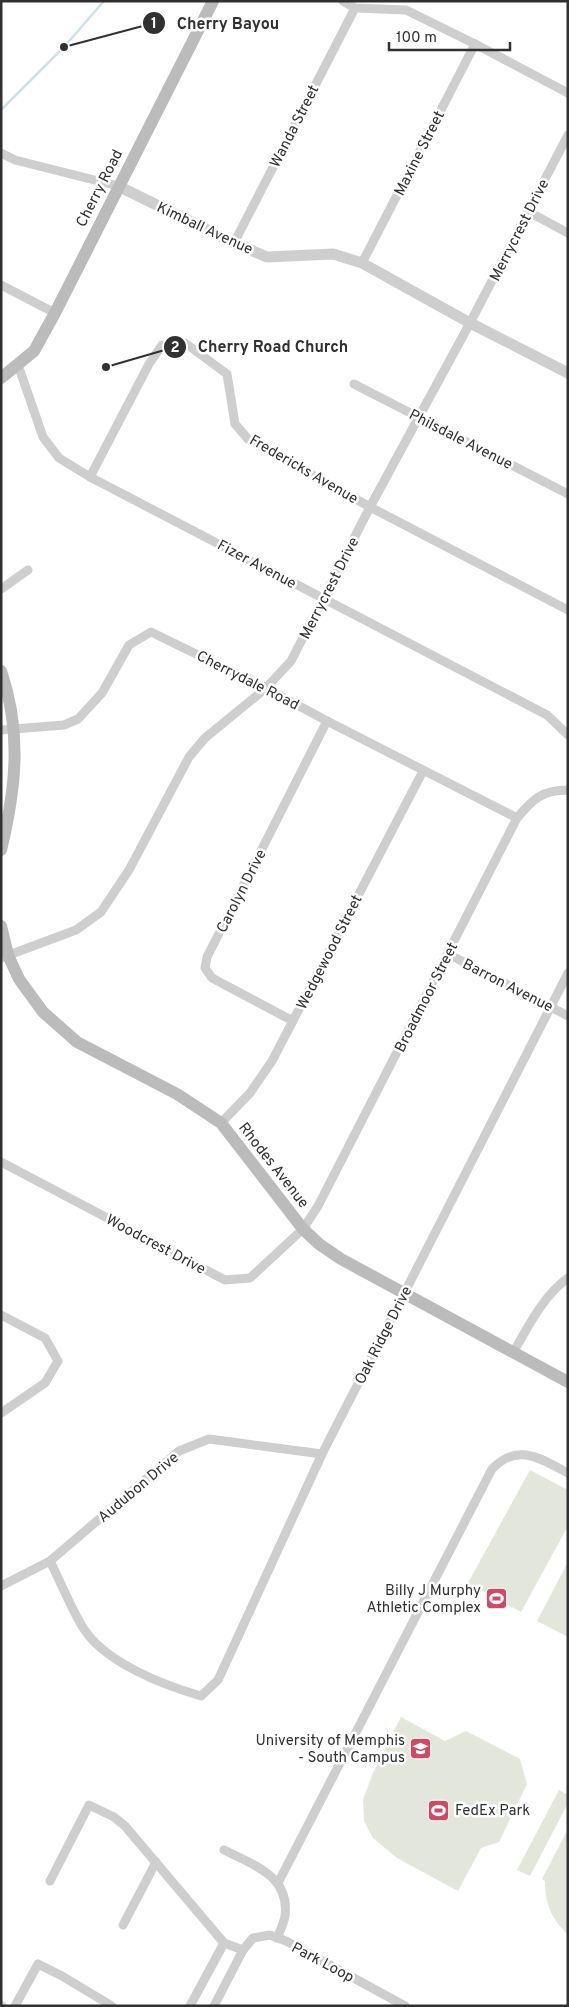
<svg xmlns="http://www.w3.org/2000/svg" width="569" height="2007" font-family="Overpass,sans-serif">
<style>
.green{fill:#e3e7db}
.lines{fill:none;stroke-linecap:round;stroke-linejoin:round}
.stream{stroke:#cde1e8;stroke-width:2.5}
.minor{stroke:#cecece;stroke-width:9}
.tertiary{stroke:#cecece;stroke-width:11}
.secondary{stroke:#bbb;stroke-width:12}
.labels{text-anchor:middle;stroke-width:5;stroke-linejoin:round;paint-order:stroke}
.street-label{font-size:15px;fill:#313131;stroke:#fff}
.poi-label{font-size:15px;fill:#313131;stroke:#fff;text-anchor:end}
.leader{fill:none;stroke:#313131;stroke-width:2}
.callout-dot{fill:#313131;stroke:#fff;stroke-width:2}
.mark-label{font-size:15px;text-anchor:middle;font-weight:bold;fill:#fff}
.callout-label{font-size:16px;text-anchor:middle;font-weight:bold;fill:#313131;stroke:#fff;stroke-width:5;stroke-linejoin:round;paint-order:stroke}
</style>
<rect width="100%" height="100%" fill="#fff"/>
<g class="green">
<path d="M 530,1470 L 568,1490 L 568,1526 L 521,1612 L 468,1583 Z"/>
<path d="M 568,1562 L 568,1637 L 537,1621 Z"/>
<path d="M 401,1717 L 445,1741 L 466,1731 L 520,1759 L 527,1784 L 499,1842 L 481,1848 L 458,1891 L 397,1858 L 373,1838 L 364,1821 L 363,1800 L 373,1773 Z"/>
<path d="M 559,1790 L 568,1795 L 568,1803 L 530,1876 L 517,1870 Z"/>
<path d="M 568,1829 L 568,1934 C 551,1920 545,1902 545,1881 L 542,1879 Z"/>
</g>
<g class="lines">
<path class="stream" d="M 1,110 L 64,47 L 104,1"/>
<g class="minor">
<path d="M 343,1 L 355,8 L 406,10 L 475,44 L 568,93"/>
<path d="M 1,153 L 15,160 L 118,186"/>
<path d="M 529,212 L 568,233"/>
<path d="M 234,243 L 355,8"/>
<path d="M 362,263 L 475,44"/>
<path d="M 1,285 L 55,313"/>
<path d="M 18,365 L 43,437 L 59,458 L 90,477 L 547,715 L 568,735"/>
<path d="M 354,384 L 568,494"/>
<path d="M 90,477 L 149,364 L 162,345 L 185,343 L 227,374 L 235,424 L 248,439 L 370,507 L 568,610"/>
<path d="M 1,589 L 28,570"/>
<path d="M 1,730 L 64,725 L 78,719 L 102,693 L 129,645 L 151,632 L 266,688 L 327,721 L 517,818"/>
<path d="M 448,954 L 568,1016"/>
<path d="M 1,958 L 76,930 L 101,912 L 129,870 L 189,757 L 205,738 L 266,688 L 291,661 L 370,507 L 470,323 L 568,135"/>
<path d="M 293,1021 L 212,978 L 205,968 L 207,957 L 327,721"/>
<path d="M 221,1123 L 250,1093 L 272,1061 L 423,771"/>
<path d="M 1,1162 L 225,1280 L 250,1278 L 303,1229 L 318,1206 L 517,818 C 533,799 542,790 568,790"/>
<path d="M 1,1315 L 45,1338 L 58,1361 L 45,1383 L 1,1413"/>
<path d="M 513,1353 C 528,1327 543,1296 568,1278"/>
<path d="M 50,1561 C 61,1583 70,1606 82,1626 C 103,1662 163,1685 201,1696 L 218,1680 L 322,1454 L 568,973"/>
<path d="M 1,1586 L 50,1561 L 179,1451 L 209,1439 L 322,1454"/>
<path d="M 224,1850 C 254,1865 290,1876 285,1916 C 284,1923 280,1931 277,1938"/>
<path d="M 50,1881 L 89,1805 L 114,1817 L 125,1826 L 224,1943 L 243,1950"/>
<path d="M 278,1883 L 492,1469 C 518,1442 541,1459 568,1473"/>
<path d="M 123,1925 L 156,1862"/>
<path d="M 1,2006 L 2,2006"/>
<path d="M 15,2006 L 38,1964 L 62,1976 L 112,2006"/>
<path d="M 190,2006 L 224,1943"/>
<path d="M 214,2006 L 243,1950 L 253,1938 L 270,1935 L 286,1941 L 405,2006"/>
</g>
<path class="tertiary" d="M 118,186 L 234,243 L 267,257 L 333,254 L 362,263 L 470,323 L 568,373"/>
<g class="secondary">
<path d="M 1,378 L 34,351 L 55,313 L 213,1"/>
<path d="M 1,671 C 22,732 16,788 1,850"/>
<path d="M 1,926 L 8,955 L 19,979 L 43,1012 L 77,1042 L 177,1094 L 221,1123 L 303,1229 L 319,1244 L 341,1259 L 568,1382"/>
</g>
</g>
<defs>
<symbol id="stadium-square" viewBox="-11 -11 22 22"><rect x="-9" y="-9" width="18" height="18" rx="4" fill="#d34964" stroke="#fff"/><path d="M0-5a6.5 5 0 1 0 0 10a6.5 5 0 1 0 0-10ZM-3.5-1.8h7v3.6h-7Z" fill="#fff"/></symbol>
<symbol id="university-square" viewBox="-11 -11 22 22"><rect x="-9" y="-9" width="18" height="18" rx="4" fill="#d34964" stroke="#fff"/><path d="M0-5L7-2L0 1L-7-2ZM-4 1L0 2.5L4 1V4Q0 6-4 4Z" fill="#fff"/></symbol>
</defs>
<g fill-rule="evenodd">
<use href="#stadium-square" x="484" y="1586" width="25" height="25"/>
<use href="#university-square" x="408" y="1736" width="25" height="25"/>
<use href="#stadium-square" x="426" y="1798" width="25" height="25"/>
</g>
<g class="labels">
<g class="street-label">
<text transform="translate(294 126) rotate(-63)" y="5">Wanda Street</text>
<text transform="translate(419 153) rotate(-63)" y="5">Maxine Street</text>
<text transform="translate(99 188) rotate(-63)" y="5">Cherry Road</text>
<text transform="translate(205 228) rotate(25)" y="5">Kimball Avenue</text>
<text transform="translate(519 230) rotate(-63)" y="5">Merrycrest Drive</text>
<text transform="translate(461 439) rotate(27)" y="5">Philsdale Avenue</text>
<text transform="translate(304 469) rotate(30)" y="5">Fredericks Avenue</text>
<text transform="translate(257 564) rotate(28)" y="5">Fizer Avenue</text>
<text transform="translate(329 588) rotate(-63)" y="5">Merrycrest Drive</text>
<text transform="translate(248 680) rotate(27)" y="5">Cherrydale Road</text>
<text transform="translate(241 891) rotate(-63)" y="5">Carolyn Drive</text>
<text transform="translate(329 952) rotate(-63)" y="5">Wedgewood Street</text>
<text transform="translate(508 985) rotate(27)" y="5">Barron Avenue</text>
<text transform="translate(426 997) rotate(-63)" y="5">Broadmoor Street</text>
<text transform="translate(274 1165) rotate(52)" y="5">Rhodes Avenue</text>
<text transform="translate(156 1244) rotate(28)" y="5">Woodcrest Drive</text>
<text transform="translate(383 1335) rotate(-63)" y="5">Oak Ridge Drive</text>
<text transform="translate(138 1487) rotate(-40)" y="5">Audubon Drive</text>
<text transform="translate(323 1962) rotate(28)" y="5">Park Loop</text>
</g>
<g class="poi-label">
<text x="481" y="1595">Billy J Murphy<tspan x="481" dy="17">Athletic Complex</tspan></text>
<text x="405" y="1745">University of Memphis<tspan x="405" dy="17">- South Campus</tspan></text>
<text x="455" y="1815" text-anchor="start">FedEx Park</text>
</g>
</g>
<path class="leader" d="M64 47L154 23M106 367L175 347"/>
<g class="callout-dot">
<circle cx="64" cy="47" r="5"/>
<circle cx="106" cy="367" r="5"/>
<circle cx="154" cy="23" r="12"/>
<circle cx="175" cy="347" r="12"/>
</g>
<g class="mark-label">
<text x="154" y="28">1</text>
<text x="175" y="352">2</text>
</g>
<g class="callout-label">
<text x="228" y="29">Cherry Bayou</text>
<text x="273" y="352">Cherry Road Church</text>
</g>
<rect width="569" height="2007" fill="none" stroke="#313131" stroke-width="5"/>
<path d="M389 42v8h121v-8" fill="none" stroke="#313131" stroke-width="2.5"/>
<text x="396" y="42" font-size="15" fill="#313131" stroke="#ffffff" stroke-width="4" paint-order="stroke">100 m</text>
</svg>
